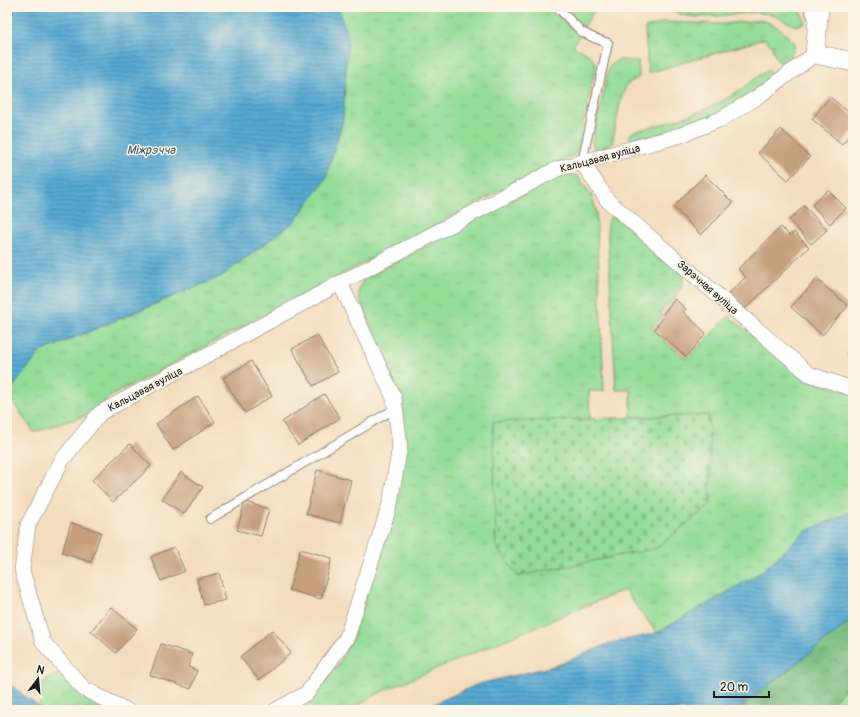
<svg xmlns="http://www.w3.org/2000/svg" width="860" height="717" font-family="Pangolin,sans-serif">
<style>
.grass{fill:url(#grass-tufts);stroke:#587c5a}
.forest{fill:url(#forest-crowns);stroke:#496c4e}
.cemetery{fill:url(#cemetery-stones);stroke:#587c5a}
.water{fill:url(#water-rules);stroke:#3a6378}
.building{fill:#c69f7d}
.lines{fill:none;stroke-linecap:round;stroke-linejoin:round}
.service-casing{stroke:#887c6d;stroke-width:10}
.minor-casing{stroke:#887c6d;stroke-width:16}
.tertiary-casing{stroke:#887c6d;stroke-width:20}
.service{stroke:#fff;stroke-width:8}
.minor{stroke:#fff;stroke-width:15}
.tertiary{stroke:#fff;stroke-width:19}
.labels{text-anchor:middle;stroke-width:3;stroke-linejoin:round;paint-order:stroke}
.street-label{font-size:11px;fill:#1c1c1c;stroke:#fcf5e5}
.water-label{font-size:12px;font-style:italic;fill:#375c6e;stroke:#fcf5e5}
</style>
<defs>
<pattern id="grass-tufts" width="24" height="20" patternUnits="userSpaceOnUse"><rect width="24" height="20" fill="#93dc97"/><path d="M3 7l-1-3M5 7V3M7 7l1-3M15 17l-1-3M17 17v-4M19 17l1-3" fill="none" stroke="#7ebc82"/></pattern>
<pattern id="forest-crowns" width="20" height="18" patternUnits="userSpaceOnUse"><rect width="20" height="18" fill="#76bc80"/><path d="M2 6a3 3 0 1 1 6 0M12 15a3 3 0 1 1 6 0" fill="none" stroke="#609868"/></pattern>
<pattern id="cemetery-stones" width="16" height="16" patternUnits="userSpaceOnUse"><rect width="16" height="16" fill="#93dc97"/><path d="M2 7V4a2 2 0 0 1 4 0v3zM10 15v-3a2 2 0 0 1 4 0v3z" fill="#7ebc82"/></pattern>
<pattern id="water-rules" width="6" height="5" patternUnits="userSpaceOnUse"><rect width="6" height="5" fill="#59aad3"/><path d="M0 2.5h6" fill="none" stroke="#498aaa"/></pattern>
</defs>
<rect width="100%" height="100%" fill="#fcf5e5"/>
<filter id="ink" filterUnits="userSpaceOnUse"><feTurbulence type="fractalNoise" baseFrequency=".025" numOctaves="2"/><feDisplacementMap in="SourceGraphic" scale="8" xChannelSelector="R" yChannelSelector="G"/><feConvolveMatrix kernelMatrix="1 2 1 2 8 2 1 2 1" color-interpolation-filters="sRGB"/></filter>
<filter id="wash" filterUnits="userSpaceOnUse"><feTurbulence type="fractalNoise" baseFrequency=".012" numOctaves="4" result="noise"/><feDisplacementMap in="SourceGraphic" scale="16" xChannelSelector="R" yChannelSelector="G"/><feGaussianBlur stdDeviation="0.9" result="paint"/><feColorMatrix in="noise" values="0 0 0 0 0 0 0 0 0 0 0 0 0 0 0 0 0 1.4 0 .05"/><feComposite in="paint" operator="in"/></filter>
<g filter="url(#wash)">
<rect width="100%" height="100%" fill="#f3ddbe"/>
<g class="grass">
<path d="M 283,7 L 549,7 L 579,36 L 573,46 C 583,52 593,54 596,66 L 577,150 L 573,156 L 529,176 L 111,396 L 87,415 L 34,432 L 7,394 L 40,352 L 222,276 Z"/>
<path d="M 564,7 L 596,7 L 584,27 Z"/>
<path d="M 668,7 L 799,7 L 805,23 L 796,26 C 785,21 774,14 762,13 C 735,10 690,27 668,7 Z"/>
<path d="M 760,20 C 776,23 785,33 796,44 L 790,57 L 786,61 L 782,63 L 777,60 L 771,45 L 764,39 L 648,73 L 645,28 L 665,22 L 722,24 Z"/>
<path d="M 619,60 L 638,61 L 639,77 L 627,84 L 621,99 L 612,143 L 608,146 L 597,150 L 594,148 L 592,142 L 609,68 L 613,63 Z"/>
<path d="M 766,70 L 771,72 L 771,78 C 754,91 736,103 717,113 C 692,126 663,133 635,140 L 632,140 L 630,138 L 630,135 L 632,132 C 660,125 686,118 712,106 C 732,97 750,83 766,70 Z"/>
<path d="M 561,174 L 577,176 L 591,194 L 596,210 L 604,391 L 589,391 L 590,419 L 493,423 L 709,415 L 631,417 L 631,390 L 616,390 L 607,221 L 613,215 L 683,275 L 683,285 L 675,297 L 660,313 L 663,316 L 651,329 L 686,359 L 729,316 L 805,379 L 853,394 L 853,511 L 805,532 L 760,573 L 657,633 L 624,590 L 383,691 L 350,710 L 289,710 L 311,698 L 337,667 L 353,638 L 395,506 L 400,398 L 359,297 L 359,288 L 364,279 Z"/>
<path d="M 59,674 L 90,697 L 116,710 L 44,710 L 39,707 L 44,681 Z"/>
<path d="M 853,680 L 853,710 L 826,710 Z"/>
</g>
<path class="forest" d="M 853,617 L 853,680 L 826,710 L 710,710 Z"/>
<path class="cemetery" d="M 709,415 L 711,504 L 657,548 L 518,576 L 496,547 L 493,422 Z"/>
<g class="water">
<path d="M 7,7 L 338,7 L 348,37 L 343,120 L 325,180 L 294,222 L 222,276 L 40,352 L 7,395 Z"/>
<path d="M 853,511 L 853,619 L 741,707 L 736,710 L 420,710 L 478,684 L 558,665 L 610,643 L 657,633 L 760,573 L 805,532 Z"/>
<path d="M 7,682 L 39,707 L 44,710 L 7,710 Z"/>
</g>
<g id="blocks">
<g class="building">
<path d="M 830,97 L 853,116 L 853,131 L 842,144 L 812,119 Z"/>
<path d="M 781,129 L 810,157 L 788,180 L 758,153 Z"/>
<path d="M 705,175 L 733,203 L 701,235 L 673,207 Z"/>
<path d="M 828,190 L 846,208 L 830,224 L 812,205 Z"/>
<path d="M 804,206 L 827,230 L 811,244 L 789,220 Z"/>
<path d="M 781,227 L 790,236 L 794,232 L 809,247 L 743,311 L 727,295 L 746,277 L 738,269 Z"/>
<path d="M 817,279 L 848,306 L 822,335 L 791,307 Z"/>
<path d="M 675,299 L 686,309 L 683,312 L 706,333 L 686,357 L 654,329 L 665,316 L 663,314 Z"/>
<path d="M 851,326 L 853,326 L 853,357 L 847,356 Z"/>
<path d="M 317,335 L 338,372 L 313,386 L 292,349 Z"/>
<path d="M 251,361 L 272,396 L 245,413 L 223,378 Z"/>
<path d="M 324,394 L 340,418 L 298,445 L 282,422 Z"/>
<path d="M 198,396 L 215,422 L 173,450 L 156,424 Z"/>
<path d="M 130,444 L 151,466 L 113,502 L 92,480 Z"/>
<path d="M 317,470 L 351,480 L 340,523 L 306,514 Z"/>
<path d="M 181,472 L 203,487 L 184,514 L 162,499 Z"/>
<path d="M 245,502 L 269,509 L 261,536 L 237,530 Z"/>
<path d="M 71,523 L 101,532 L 91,562 L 62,553 Z"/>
<path d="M 174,547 L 185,571 L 161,581 L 151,557 Z"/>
<path d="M 300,549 L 332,558 L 321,599 L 289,590 Z"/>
<path d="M 219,573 L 226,600 L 204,605 L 197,579 Z"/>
<path d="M 111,607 L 137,629 L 116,653 L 91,631 Z"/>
<path d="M 272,630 L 291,653 L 259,680 L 240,657 Z"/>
<path d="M 161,644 L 192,654 L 188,667 L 197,670 L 191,689 L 150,675 Z"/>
</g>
</g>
</g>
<g filter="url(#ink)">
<use href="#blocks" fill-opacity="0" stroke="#887c6d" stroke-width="1"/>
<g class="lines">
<defs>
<g id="service">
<path d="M 557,7 L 582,32 L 594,38 L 608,43 L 582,162"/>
<path d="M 808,7 L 813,20"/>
<path d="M 210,519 L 396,408"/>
</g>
<g id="minor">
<path d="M 582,162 L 608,201 L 809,374 L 853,389"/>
<path d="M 126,710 L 84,689 L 43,642 L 22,570 L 28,525 L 62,460 L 100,413 L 340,283 L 557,169 L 681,135 L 721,119 L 756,98 L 815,54"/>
<path d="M 276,710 L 307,693 L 347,637 L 390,504 L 400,446 L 394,398 L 340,283"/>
</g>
<path id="tertiary" d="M 819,7 L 815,54 L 853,62"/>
</defs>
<use href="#service" class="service-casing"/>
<use href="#minor" class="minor-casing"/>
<use href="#tertiary" class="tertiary-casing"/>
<use href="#service" class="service"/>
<use href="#minor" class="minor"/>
<use href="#tertiary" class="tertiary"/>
</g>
</g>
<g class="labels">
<g class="street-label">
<text transform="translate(600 158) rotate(-15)" y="4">Кальцавая вуліца</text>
<text transform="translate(708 287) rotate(41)" y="4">Зарэчная вуліца</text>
<text transform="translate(145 389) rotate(-28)" y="4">Кальцавая вуліца</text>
</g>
<g class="water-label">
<text x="151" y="154">Міжрэчча</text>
</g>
</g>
<rect width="860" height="717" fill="none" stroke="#fcf5e5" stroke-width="24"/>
<g transform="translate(38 679) rotate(16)" stroke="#fcf5e5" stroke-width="3" paint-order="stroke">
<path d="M0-3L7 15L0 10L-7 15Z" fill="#1c1c1c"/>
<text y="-6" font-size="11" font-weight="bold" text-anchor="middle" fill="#1c1c1c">N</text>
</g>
<path d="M714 691v6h55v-6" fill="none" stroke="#1c1c1c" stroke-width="2"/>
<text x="720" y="691" font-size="12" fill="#1c1c1c" stroke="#fcf5e5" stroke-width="3" paint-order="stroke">20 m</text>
</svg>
